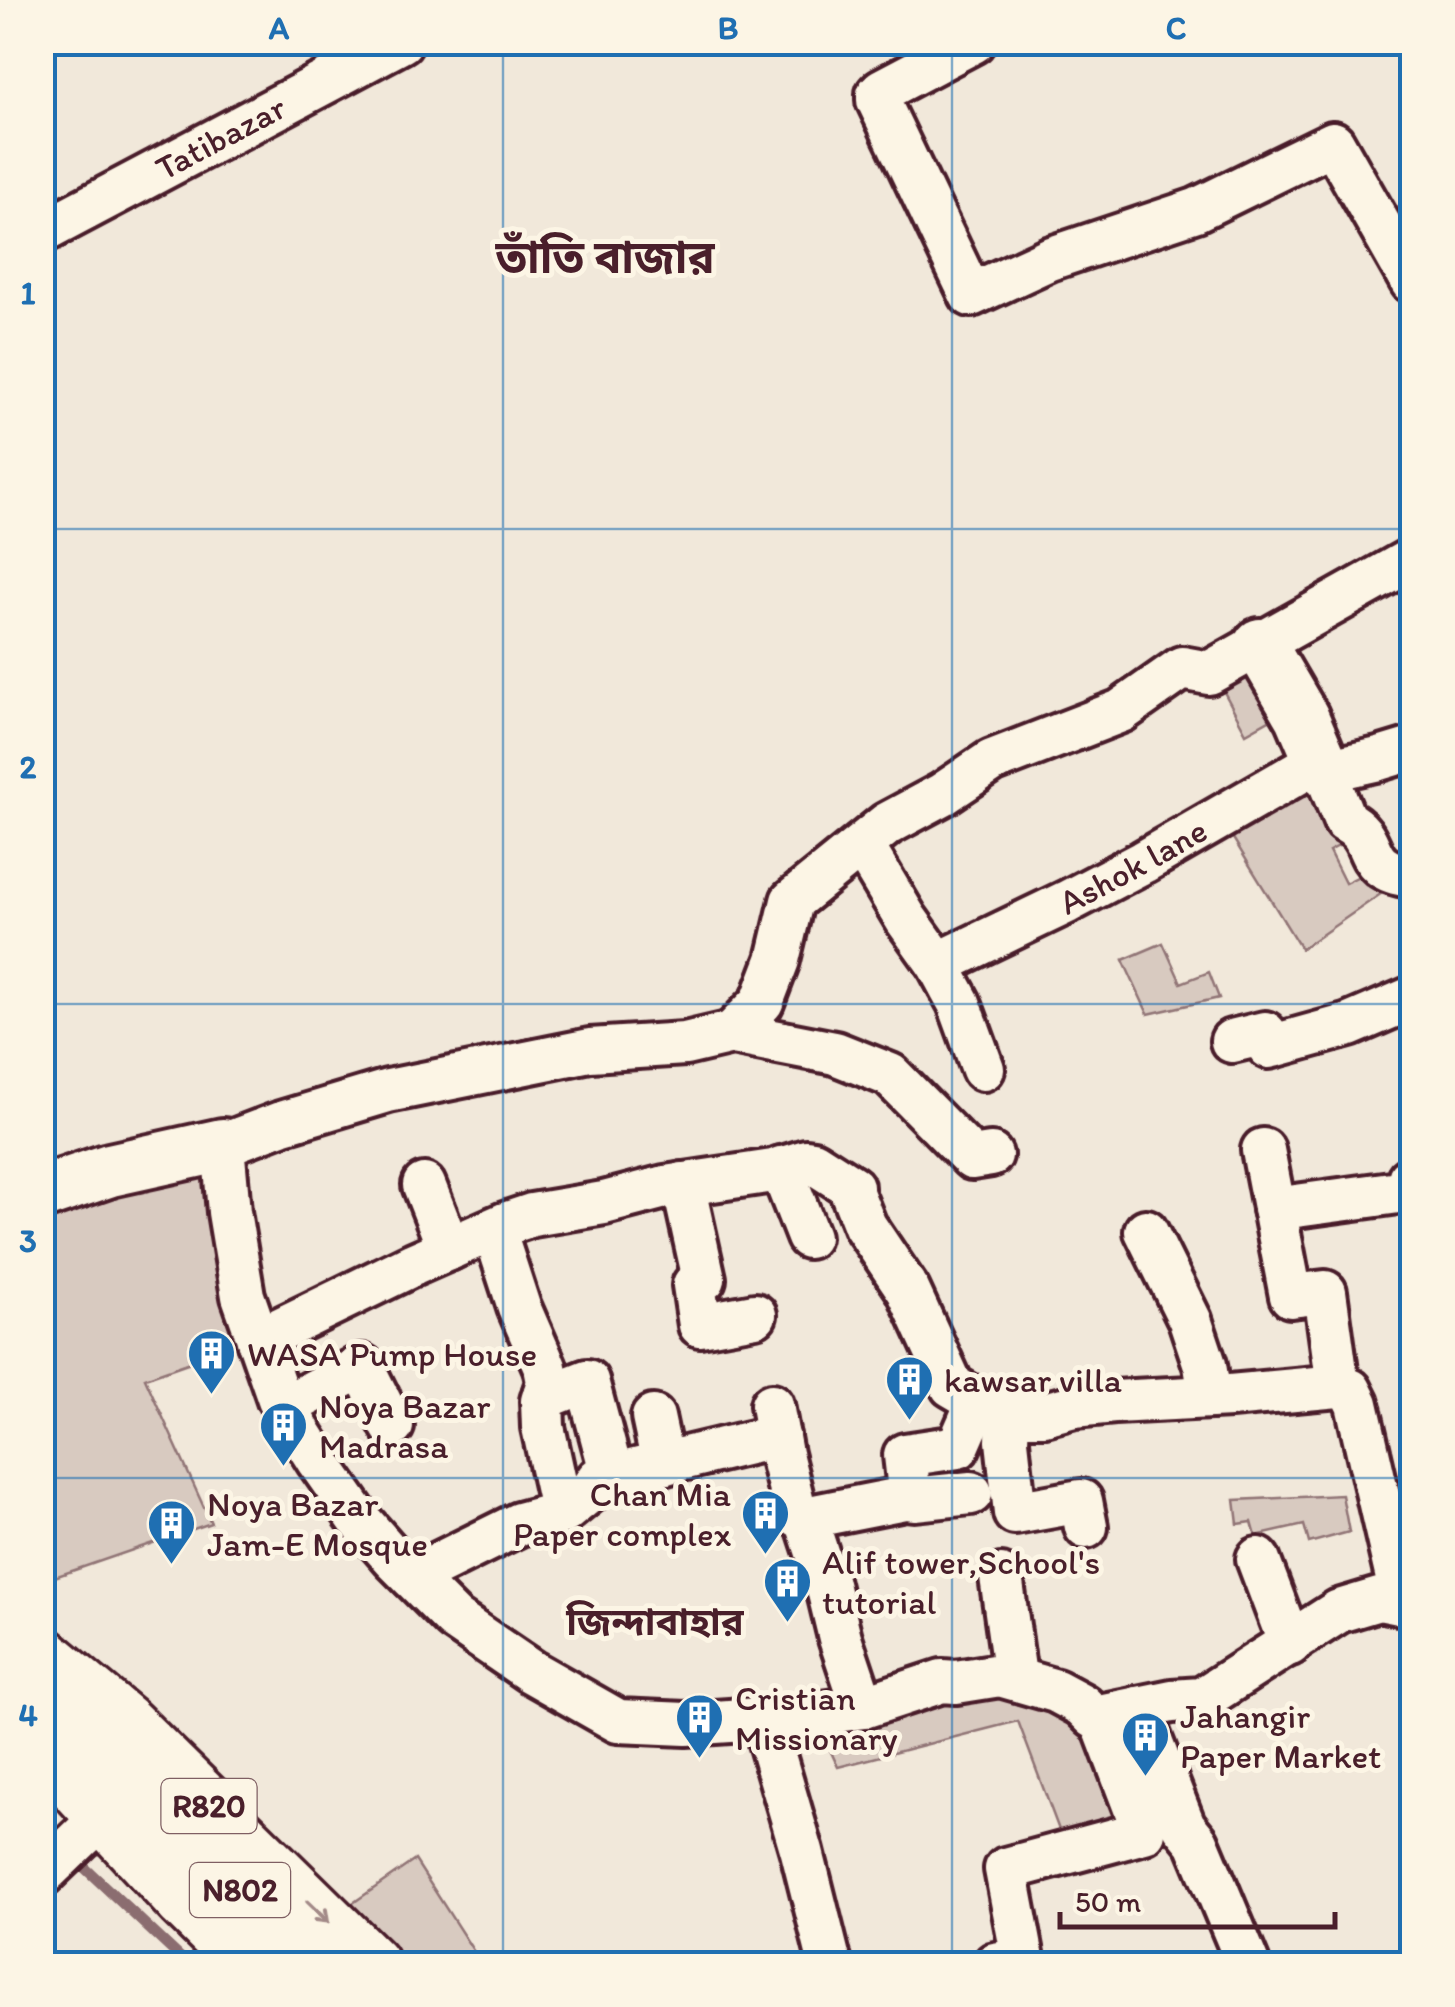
<svg xmlns="http://www.w3.org/2000/svg" width="1455" height="2007" font-family="Itim,'Noto Sans Bengali',sans-serif">
<style>
.green{fill:#d8cac0;stroke:#917476;stroke-width:2.5}
.lines{fill:none;stroke-linecap:round;stroke-linejoin:round}
.stream{stroke:#8b6d6f;stroke-width:11}
.minor-casing{stroke:#4a1f2b;stroke-width:50}
.tertiary-casing{stroke:#4a1f2b;stroke-width:60}
.trunk-casing{stroke:#4a1f2b;stroke-width:62}
.minor{stroke:#fcf5e5;stroke-width:42}
.tertiary{stroke:#fcf5e5;stroke-width:52}
.trunk{stroke:#fcf5e5;stroke-width:55}
.oneway{stroke:#a38a88}
.grid{fill:none;stroke:#1f6fb2;stroke-width:2.5;stroke-opacity:0.55}
.labels{text-anchor:middle;stroke-width:10;stroke-linejoin:round;paint-order:stroke}
.shield{fill:#fcf5e5;stroke:#7f5f63;stroke-width:2.5}
.shield-label{font-size:32px;font-weight:bold;fill:#4a1f2b}
.street-label{font-size:35px;fill:#4a1f2b;stroke:#fcf5e5}
.poi-label{font-size:35px;fill:#4a1f2b;stroke:#fcf5e5;text-anchor:start}
.neighbourhood-label{font-size:38px;font-weight:bold;fill:#4a1f2b;stroke:#fcf5e5}
.district-label{font-size:45px;font-weight:bold;fill:#4a1f2b;stroke:#fcf5e5}
.neatline{fill:none;stroke:#1f6fb2;stroke-width:4}
.grid-label{font-size:32px;text-anchor:middle;font-weight:bold;fill:#1f6fb2}
</style>
<rect width="100%" height="100%" fill="#f1e8da"/>
<filter id="ink" filterUnits="userSpaceOnUse"><feTurbulence type="fractalNoise" baseFrequency=".01" numOctaves="2"/><feDisplacementMap in="SourceGraphic" scale="20" xChannelSelector="R" yChannelSelector="G"/><feConvolveMatrix kernelMatrix="1 2 1 2 8 2 1 2 1" color-interpolation-filters="sRGB"/></filter>
<g filter="url(#ink)">
<g class="green">
<path d="M 1254,653 L 1287,710 L 1246,733 L 1215,675 Z"/>
<path d="M 1318,768 L 1358,836 L 1329,851 L 1345,883 L 1375,868 L 1404,878 L 1301,949 L 1223,822 Z"/>
<path d="M 1163,943 L 1181,983 L 1209,972 L 1219,998 L 1148,1014 L 1123,960 Z"/>
<path d="M 209,1160 L 242,1344 L 145,1378 L 211,1523 L 43,1581 L 42,1216 Z"/>
<path d="M 1342,1495 L 1349,1532 L 1309,1543 L 1304,1525 L 1256,1536 L 1252,1522 L 1238,1524 L 1235,1500 Z"/>
<path d="M 990,1683 L 1096,1729 L 1130,1822 L 1062,1838 L 1018,1721 L 838,1767 L 819,1726 Z"/>
<path d="M 415,1860 L 478,1958 L 468,1964 L 389,1964 L 340,1912 Z"/>
</g>
<g class="lines">
<path class="stream" d="M 85,1868 L 187,1964"/>
<defs>
<g id="minor">
<path d="M 973,42 L 882,90 L 878,94 L 878,100 L 971,295 L 1049,259 L 1196,210 L 1333,143 L 1412,282"/>
<path id="s1" d="M 42,232 L 401,42"/>
<path d="M 1412,749 L 1379,759 L 1325,771 L 1345,821 C 1382,839 1356,870 1412,876"/>
<path d="M 862,845 L 906,919 L 938,964 L 959,1003 L 983,1069"/>
<path id="s2" d="M 938,964 L 1067,902 L 1143,862 L 1320,760"/>
<path d="M 732,1033 L 762,1002 L 778,960 L 792,901 L 887,824 L 943,794 L 992,761 L 1121,711 L 1182,668 L 1209,673 L 1412,559"/>
<path d="M 1232,1041 L 1265,1033 L 1269,1047 L 1273,1046 L 1349,1025 L 1412,998"/>
<path d="M 1263,1150 L 1291,1296 L 1325,1292 L 1338,1386"/>
<path d="M 991,1155 L 972,1158 L 890,1075 L 835,1053 L 732,1033 L 685,1044 L 590,1050 L 388,1091 L 281,1123 L 223,1145 L 229,1212 L 243,1296 L 279,1399 L 318,1461 L 358,1518 L 394,1559 L 454,1619 L 530,1671 L 618,1721 L 686,1724 L 803,1716 L 863,1707 L 942,1681 L 956,1682 L 1000,1675 L 1056,1691 L 1082,1705 L 1094,1717 L 1172,1701 L 1202,1699 L 1339,1611 L 1379,1599 L 1409,1605 L 1412,1604"/>
<path d="M 781,1168 L 808,1237"/>
<path d="M 683,1184 L 704,1279 L 694,1285 L 700,1325 L 755,1315"/>
<path d="M 424,1185 L 449,1249"/>
<path d="M 1274,1209 L 1406,1191 L 1409,1179 L 1412,1178"/>
<path d="M 494,1230 L 519,1307 L 545,1367 L 548,1382 L 542,1401 L 543,1427 L 557,1491 L 564,1512"/>
<path d="M 1146,1231 L 1190,1320 L 1205,1365 L 1210,1397"/>
<path d="M 258,1340 L 414,1264 L 505,1224 L 532,1215 L 604,1203 L 665,1187 L 773,1171 L 806,1161 L 813,1162 L 852,1187 L 852,1193 L 865,1226 L 908,1290 L 952,1386 L 981,1403 L 1008,1414 L 1044,1414 L 1074,1406 L 1114,1402 L 1230,1396 L 1338,1386 L 1350,1390 L 1357,1404 L 1403,1604"/>
<path d="M 544,1395 L 549,1396 L 587,1381 L 612,1475"/>
<path d="M 772,1405 L 781,1454 L 795,1510 L 799,1516 L 806,1519 L 826,1580 L 840,1638 L 863,1707"/>
<path d="M 284,1407 L 362,1366 L 392,1426"/>
<path d="M 1008,1414 L 1007,1441 L 1015,1513 L 1081,1501 L 1086,1527"/>
<path d="M 653,1417 L 663,1464"/>
<path d="M 910,1498 L 905,1455 L 958,1447 L 978,1401"/>
<path d="M 804,1518 L 905,1498 L 914,1499 L 971,1493"/>
<path d="M 1258,1559 L 1290,1644"/>
<path d="M 1001,1576 L 1014,1669 L 1012,1677"/>
<path d="M 412,1577 L 519,1524 L 564,1512 L 590,1491 L 598,1479 L 778,1436"/>
<path d="M 1138,1708 L 1184,1826 L 1197,1842 L 1248,1964"/>
<path d="M 763,1718 L 802,1852 L 830,1964"/>
<path d="M 42,1875 L 125,1795"/>
<path d="M 995,1964 L 1023,1959 L 1006,1869 L 1144,1832 L 1100,1716"/>
</g>
<g id="tertiary">
<path d="M 1260,645 L 1302,717 L 1325,771"/>
<path d="M 42,1193 L 110,1170 L 223,1145"/>
</g>
<g id="trunk">
<path d="M 42,1654 L 125,1723 L 371,1964"/>
<path d="M 74,1719 L 126,1779 L 315,1964"/>
<path d="M 42,1749 L 184,1902 L 247,1964"/>
</g>
</defs>
<use href="#minor" class="minor-casing"/>
<use href="#tertiary" class="tertiary-casing"/>
<use href="#trunk" class="trunk-casing"/>
<use href="#minor" class="minor"/>
<use href="#tertiary" class="tertiary"/>
<use href="#trunk" class="trunk"/>
</g>
<defs><path id="oneway-shaft" d="M-6 0H5M1.5-3L5.5 0L1.5 3" fill="none" stroke-width="1.6" stroke-linecap="round" stroke-linejoin="round" transform="scale(2.5)"/></defs>
<use class="oneway" href="#oneway-shaft" transform="translate(318 1912) rotate(44)"/>
</g>
<path class="grid" d="M 503,42 L 503,1964M 952,42 L 952,1964M 42,529 L 1412,529M 42,1004 L 1412,1004M 42,1478 L 1412,1478"/>
<defs>
<symbol id="building-pin" viewBox="-11 -11 22 30"><path d="M0 17L-7.5 6A9.5 9.5 0 1 1 7.5 6Z" fill="#1f6fb2" stroke="#fcf5e5"/><path d="M-4-6H4V6H1V3H-1V6H-4ZM-2.5-4.3h1.7v1.8h-1.7ZM.8-4.3h1.7v1.8H.8ZM-2.5-1h1.7V.8h-1.7ZM.8-1h1.7V.8H.8Z" fill="#fff"/></symbol>
</defs>
<g fill-rule="evenodd">
<use href="#building-pin" x="184" y="1326" width="55" height="75"/>
<use href="#building-pin" x="882" y="1352" width="55" height="75"/>
<use href="#building-pin" x="256" y="1398" width="55" height="75"/>
<use href="#building-pin" x="738" y="1486" width="55" height="75"/>
<use href="#building-pin" x="144" y="1496" width="55" height="75"/>
<use href="#building-pin" x="760" y="1554" width="55" height="75"/>
<use href="#building-pin" x="672" y="1690" width="55" height="75"/>
<use href="#building-pin" x="1118" y="1708" width="55" height="75"/>
</g>
<g class="labels">
<g class="shield">
<rect x="161.5" y="1779" width="95" height="54" rx="8"/>
<rect x="190" y="1863" width="100" height="54" rx="8"/>
</g>
<g class="shield-label">
<text x="209" y="1817">R820</text>
<text x="240" y="1901">N802</text>
</g>
<g class="street-label">
<text dy="12" stroke="none"><textPath href="#s1" startOffset="202">Tatibazar</textPath></text>
<text dy="12" stroke="none"><textPath href="#s2" startOffset="218">Ashok lane</textPath></text>
</g>
<g class="poi-label">
<text x="247" y="1366">WASA Pump House</text>
<text x="944" y="1392">kawsar villa</text>
<text x="319" y="1418">Noya Bazar<tspan x="319" dy="40">Madrasa</tspan></text>
<text x="731" y="1506" text-anchor="end">Chan Mia<tspan x="731" dy="40">Paper complex</tspan></text>
<text x="207" y="1516">Noya Bazar<tspan x="207" dy="40">Jam-E Mosque</tspan></text>
<text x="822" y="1574">Alif tower,School's<tspan x="822" dy="40">tutorial</tspan></text>
<text x="735" y="1710">Cristian<tspan x="735" dy="40">Missionary</tspan></text>
<text x="1180" y="1728">Jahangir<tspan x="1180" dy="40">Paper Market</tspan></text>
</g>
<g class="neighbourhood-label">
<text x="655" y="1635">জিন্দাবাহার</text>
</g>
<g class="district-label">
<text x="605" y="273">তাঁতি বাজার</text>
</g>
</g>
<rect width="1455" height="2007" fill="none" stroke="#fcf5e5" stroke-width="110"/>
<path d="M1060 1912v15h275v-15" fill="none" stroke="#4a1f2b" stroke-width="5"/>
<text x="1075" y="1912" font-size="30" fill="#4a1f2b" stroke="#fcf5e5" stroke-width="8" paint-order="stroke">50 m</text>
<rect x="55" y="55" width="1345" height="1897" class="neatline"/>
<g class="grid-label">
<text x="279" y="39">A</text>
<text x="728" y="39">B</text>
<text x="1176" y="39">C</text>
<text x="28" y="304">1</text>
<text x="28" y="778">2</text>
<text x="28" y="1252">3</text>
<text x="28" y="1726">4</text>
</g>
</svg>
